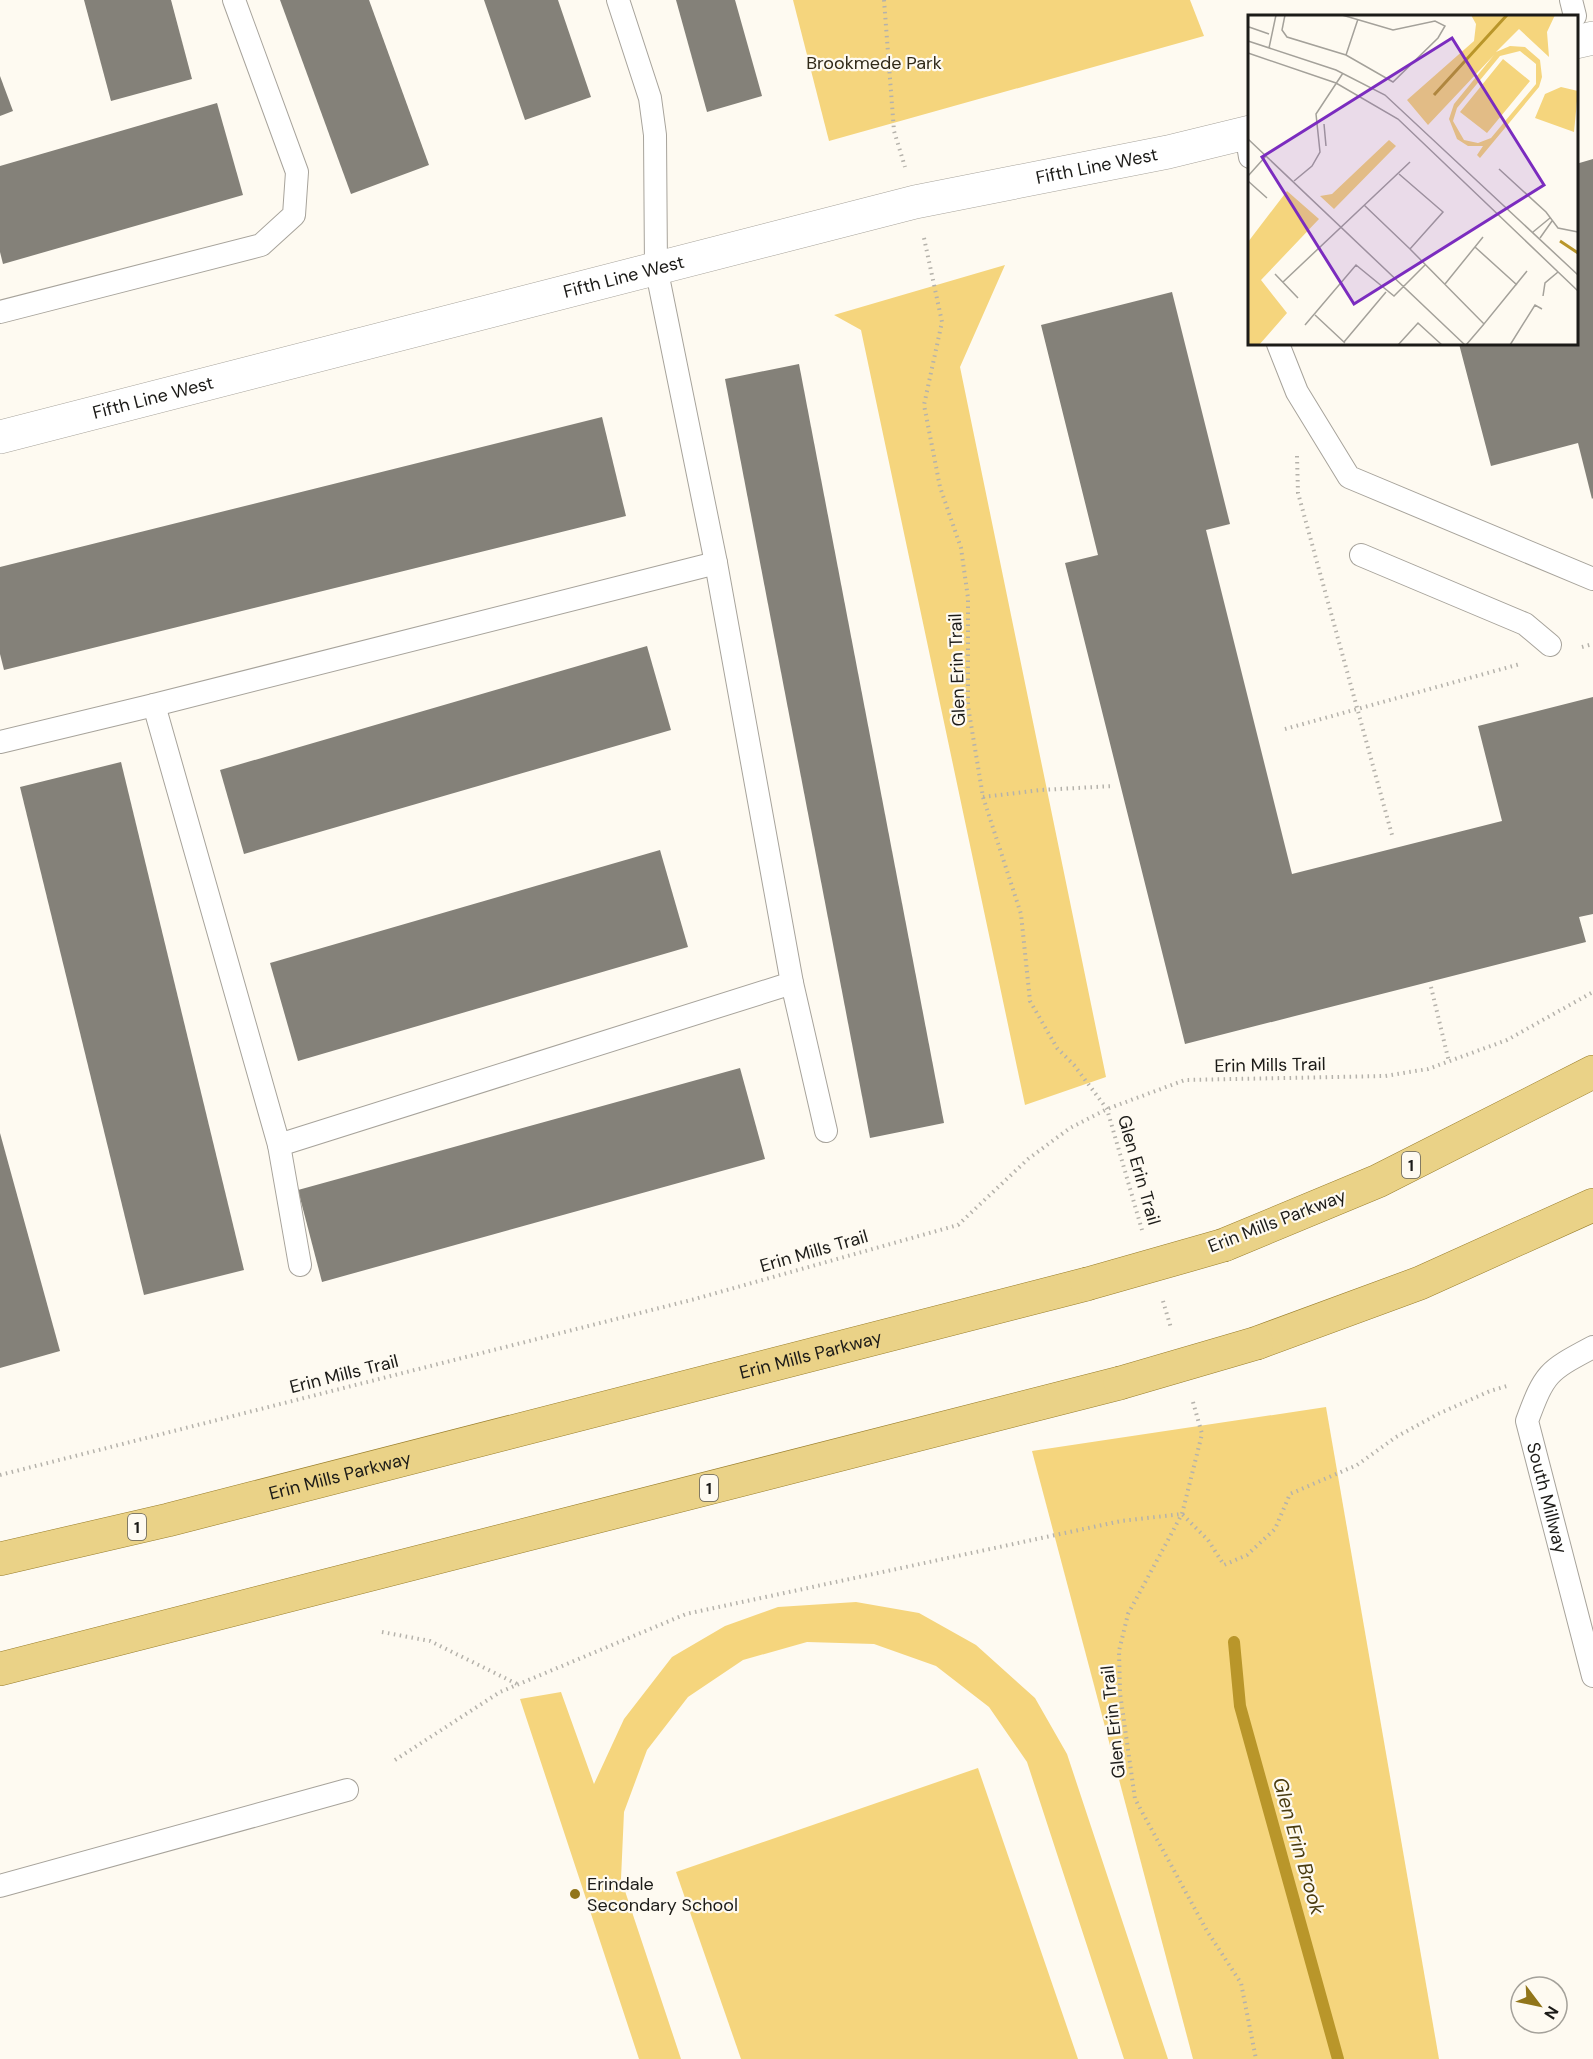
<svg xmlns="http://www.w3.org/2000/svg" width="1593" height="2059" font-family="'DM Sans',sans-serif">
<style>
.green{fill:#f5d57d}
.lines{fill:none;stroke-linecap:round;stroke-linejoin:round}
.stream{stroke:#b9962a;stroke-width:12}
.building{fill:#848179}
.lane-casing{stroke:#a7a39b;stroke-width:24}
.secondary-casing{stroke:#a7a39b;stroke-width:34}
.primary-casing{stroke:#997e2c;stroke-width:34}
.path{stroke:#b5b2ab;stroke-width:4;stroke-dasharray:1.5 4.5;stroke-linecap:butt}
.lane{stroke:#fff;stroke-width:22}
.secondary{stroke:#fff;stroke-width:33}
.primary{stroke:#ead287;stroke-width:33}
.primary-bridge-casing{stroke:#997e2c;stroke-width:34;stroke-linecap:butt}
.primary-bridge{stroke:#ead287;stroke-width:33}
.poi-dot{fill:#91751a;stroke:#fefaf1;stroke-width:2}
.labels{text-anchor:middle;stroke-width:4.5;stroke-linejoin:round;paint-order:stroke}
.shield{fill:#fefaf1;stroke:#605e59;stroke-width:1.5}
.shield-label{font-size:16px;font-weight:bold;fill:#1c1b18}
.park-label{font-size:18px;fill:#312a19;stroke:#fefaf1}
.street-label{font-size:18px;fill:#1c1b18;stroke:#fefaf1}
.poi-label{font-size:18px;fill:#1c1b18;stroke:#fefaf1;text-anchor:start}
.water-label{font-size:20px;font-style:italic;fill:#493b0f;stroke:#fefaf1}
.inset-river{fill:none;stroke:#b9962a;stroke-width:3}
.inset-road{fill:none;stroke:#a4a19a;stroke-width:1.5}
.view{fill:#7b2cbf;fill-opacity:0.15;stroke:#7b2cbf;stroke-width:3}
.inset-edge{fill:none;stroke:#1c1b18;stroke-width:3}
</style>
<rect width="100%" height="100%" fill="#fefaf1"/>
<g class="green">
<path d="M 793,0 L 1190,0 L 1204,36 L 829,141 Z"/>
<path d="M 1005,265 L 960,367 L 1106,1077 L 1025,1105 L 861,330 L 834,315 Z"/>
<path d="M 1326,1407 L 1439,2059 L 1193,2059 L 1032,1451 Z"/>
<path d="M 856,1602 L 919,1613 L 976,1645 L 1035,1698 L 1067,1754 L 1168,2059 L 1124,2059 L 1027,1762 L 989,1707 L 936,1666 L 874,1644 L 807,1642 L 743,1660 L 688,1697 L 647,1750 L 624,1812 L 621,1879 L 681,2059 L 639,2059 L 520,1699 L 561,1692 L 594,1784 L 624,1719 L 672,1657 L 725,1626 L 778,1607 Z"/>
<path d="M 978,1768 L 1078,2059 L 741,2059 L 676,1872 Z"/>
</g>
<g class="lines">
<path class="stream" d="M 1234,1642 L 1240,1706 L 1338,2059"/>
</g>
<g class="building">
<path d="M 84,0 L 171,0 L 192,79 L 111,101 Z"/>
<path d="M 280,0 L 369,0 L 429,165 L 351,194 Z"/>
<path d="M 484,0 L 558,0 L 591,97 L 525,120 Z"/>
<path d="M 676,0 L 735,0 L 762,96 L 707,112 Z"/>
<path d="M 0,76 L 13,111 L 0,116 Z"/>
<path d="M 217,103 L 243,195 L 3,264 L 0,252 L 0,166 Z"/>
<path d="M 1593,159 L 1593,498 L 1592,499 L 1578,443 L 1491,466 L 1459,344 L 1576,344 L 1576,164 Z"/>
<path d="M 1172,292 L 1230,524 L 1206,530 L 1292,874 L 1502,821 L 1478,726 L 1593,697 L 1593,914 L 1579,917 L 1586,942 L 1185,1044 L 1065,563 L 1098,555 L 1041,325 Z"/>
<path d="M 799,364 L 944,1123 L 870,1138 L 725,379 Z"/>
<path d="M 602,417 L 626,516 L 4,670 L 0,654 L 0,567 Z"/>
<path d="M 647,646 L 671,730 L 244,854 L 220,770 Z"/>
<path d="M 121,762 L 244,1270 L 144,1295 L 20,787 Z"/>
<path d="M 660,850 L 688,947 L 298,1061 L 270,963 Z"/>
<path d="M 740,1068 L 765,1159 L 322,1282 L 298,1190 Z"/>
<path d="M 0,1133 L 60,1351 L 0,1368 Z"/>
</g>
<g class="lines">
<defs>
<g id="lane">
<path d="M 618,0 L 650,98 L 655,135 L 656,267 L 716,563 L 792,983 L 826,1131"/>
<path d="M 1571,0 L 1575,16"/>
<path d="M 1246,133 L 1250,157"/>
<path d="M 0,312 L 261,245 L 294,215 L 297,172 L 234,0"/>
<path d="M 1278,344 L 1297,392 L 1349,477 L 1593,579"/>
<path d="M 1361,555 L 1525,624 L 1550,645"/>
<path d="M 716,563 L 154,705 L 279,1145 L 792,983"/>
<path d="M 0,742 L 154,705"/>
<path d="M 279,1145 L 300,1265"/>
<path id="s1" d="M 1593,1347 C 1548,1371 1545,1372 1527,1421 L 1593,1676"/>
<path d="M 0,1886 L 347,1790"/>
</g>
<g id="secondary">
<path d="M 1576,42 L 1593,38"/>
<path id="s2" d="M 0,437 L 915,202 L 1168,152 L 1250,132"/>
</g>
<g id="primary">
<path d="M 1224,1245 L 1378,1181 L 1593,1072"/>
<path d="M 1257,1343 L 1420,1283 L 1593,1205"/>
<path id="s3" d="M 0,1559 L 168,1520 L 1087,1284"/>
<path d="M 0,1669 L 1120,1383"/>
</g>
</defs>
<use href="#lane" class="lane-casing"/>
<use href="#secondary" class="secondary-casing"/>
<use href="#primary" class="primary-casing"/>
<g class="path">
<path d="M 884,0 L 894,131 L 905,167"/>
<path d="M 924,238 L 942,322 L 924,405 L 940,487 L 961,548 L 968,598 L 968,706 L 983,797 L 1021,914 L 1030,1001 L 1057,1048 L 1074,1065 L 1107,1109 L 1142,1230"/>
<path d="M 1297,456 L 1298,493 L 1392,835"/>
<path d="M 1582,647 L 1593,644"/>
<path d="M 1285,729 L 1520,664"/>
<path d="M 983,797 L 1041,790 L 1113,786"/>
<path d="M 1431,987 L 1449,1062"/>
<path d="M 1163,1301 L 1171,1328"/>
<path d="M 1193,1402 L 1202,1434 L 1182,1514 L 1128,1614 L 1119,1651 L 1120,1693 L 1135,1799 L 1207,1931 L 1241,1983 L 1256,2059"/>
<path d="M 0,1475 L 695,1299 L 958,1225 L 1028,1159 L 1070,1128 L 1107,1109 L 1185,1080 L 1385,1076 L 1428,1069 L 1507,1040 L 1593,992"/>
<path d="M 382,1632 L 430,1641 L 517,1684"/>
<path d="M 395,1760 L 500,1692 L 686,1614 L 1121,1521 L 1182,1514 L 1208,1540 L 1224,1565 L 1247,1555 L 1275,1529 L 1290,1494 L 1357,1465 L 1396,1437 L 1438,1414 L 1490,1391 L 1507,1386"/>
</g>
<use href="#lane" class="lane"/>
<use href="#secondary" class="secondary"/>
<use href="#primary" class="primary"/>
<defs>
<g id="primary-bridge">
<path d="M 1087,1284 L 1224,1245"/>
<path d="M 1120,1383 L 1257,1343"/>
</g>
</defs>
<use href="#primary-bridge" class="primary-bridge-casing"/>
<use href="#primary-bridge" class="primary-bridge"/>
</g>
<circle class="poi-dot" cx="575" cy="1894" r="6"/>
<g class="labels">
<g class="shield">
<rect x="1402" y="1152" width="18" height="26" rx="4.5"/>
<rect x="700" y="1475" width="18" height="26" rx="4.5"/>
<rect x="128" y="1514" width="18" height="26" rx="4.5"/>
</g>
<g class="shield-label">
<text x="1411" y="1171">1</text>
<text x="709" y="1494">1</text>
<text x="137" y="1533">1</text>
</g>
<g class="park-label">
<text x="874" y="69">Brookmede Park</text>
</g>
<g class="street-label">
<text dy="6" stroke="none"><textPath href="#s2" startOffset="1130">Fifth Line West</textPath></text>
<text dy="6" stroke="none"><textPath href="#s2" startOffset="644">Fifth Line West</textPath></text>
<text dy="6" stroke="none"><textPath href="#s2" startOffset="158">Fifth Line West</textPath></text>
<text transform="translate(957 670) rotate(-92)" y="6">Glen Erin Trail</text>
<text transform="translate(1270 1065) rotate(-1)" y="6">Erin Mills Trail</text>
<text transform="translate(1139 1170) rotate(74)" y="6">Glen Erin Trail</text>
<text transform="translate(1277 1221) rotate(-21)" y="6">Erin Mills Parkway</text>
<text transform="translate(814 1251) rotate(-16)" y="6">Erin Mills Trail</text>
<text dy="6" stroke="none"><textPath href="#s3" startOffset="836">Erin Mills Parkway</textPath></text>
<text transform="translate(344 1374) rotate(-14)" y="6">Erin Mills Trail</text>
<text dy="6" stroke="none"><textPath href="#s3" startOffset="350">Erin Mills Parkway</textPath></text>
<text dy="6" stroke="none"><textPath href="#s1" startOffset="183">South Millway</textPath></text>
<text transform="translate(1113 1722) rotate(-96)" y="6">Glen Erin Trail</text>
</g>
<g class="poi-label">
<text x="587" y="1890">Erindale<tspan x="587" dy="21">Secondary School</tspan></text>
</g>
<g class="water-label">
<text transform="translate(1299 1846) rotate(74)" y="7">Glen Erin Brook</text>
</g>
</g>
<g transform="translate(1248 15)">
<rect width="330" height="330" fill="#fefaf1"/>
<path d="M 223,0 L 307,0 L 299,17 L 301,42 L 271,14 L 248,37 L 262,31 L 277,32 L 292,45 L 294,62 L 291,72 L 232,143 L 229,140 L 235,131 L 220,131 L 209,124 L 201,104 L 206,89 L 246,40 L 180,110 L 159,85 L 226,26 L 228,9 ZM 272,36 L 288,49 L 288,69 L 243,123 L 230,128 L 216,125 L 205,106 L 209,93 L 252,41 ZM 255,44 L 282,66 L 239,118 L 212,97 ZM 313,72 L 330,76 L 326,117 L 287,103 L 297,79 ZM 141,125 L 148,131 L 86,194 L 72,181 L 84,179 ZM 39,176 L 71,204 L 13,265 L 39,298 L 11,330 L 0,330 L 0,227 Z" fill="#f5d57d" fill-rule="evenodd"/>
<path class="inset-river" d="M 186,80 L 259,0M 312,226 L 330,238"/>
<path class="inset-road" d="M 37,0 L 34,15 L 39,22 L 98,40 L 145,67 L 190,23 L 197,11 L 187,6 L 145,15 L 94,0M 1,12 L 21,19M 0,26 L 88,55 L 137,80 L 330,260M 21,33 L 28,0M 0,38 L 88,68 L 150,104 L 330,276M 98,40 L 110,4M 76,109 L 78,131M 0,124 L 217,330M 251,154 L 298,197 L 310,213 L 330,217M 0,161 L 18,141M 0,166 L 19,183M 46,166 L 64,151 L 72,137 L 68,99 L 95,58M 116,190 L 162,234 L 195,197 L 151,159M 285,217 L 302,203M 292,223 L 304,206M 227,232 L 269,270M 162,234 L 236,309 L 279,256M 27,259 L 50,283M 35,267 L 162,147M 197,269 L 235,222M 295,281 L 297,268 L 310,257M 67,300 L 97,328M 57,310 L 108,250 L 146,281 L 177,250M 96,327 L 138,277M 150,330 L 170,308 L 194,330M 218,330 L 236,309M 262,330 L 287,290 L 294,294"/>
<path class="view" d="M 204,23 L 296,170 L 106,289 L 14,142 Z"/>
<rect width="330" height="330" class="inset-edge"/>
</g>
<g transform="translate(1539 2005) rotate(122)"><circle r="28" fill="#fefaf1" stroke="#a4a19a" stroke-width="1.5"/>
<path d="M0-4.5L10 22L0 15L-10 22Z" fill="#91751a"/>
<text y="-9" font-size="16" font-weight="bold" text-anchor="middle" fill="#1c1b18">N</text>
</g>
</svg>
